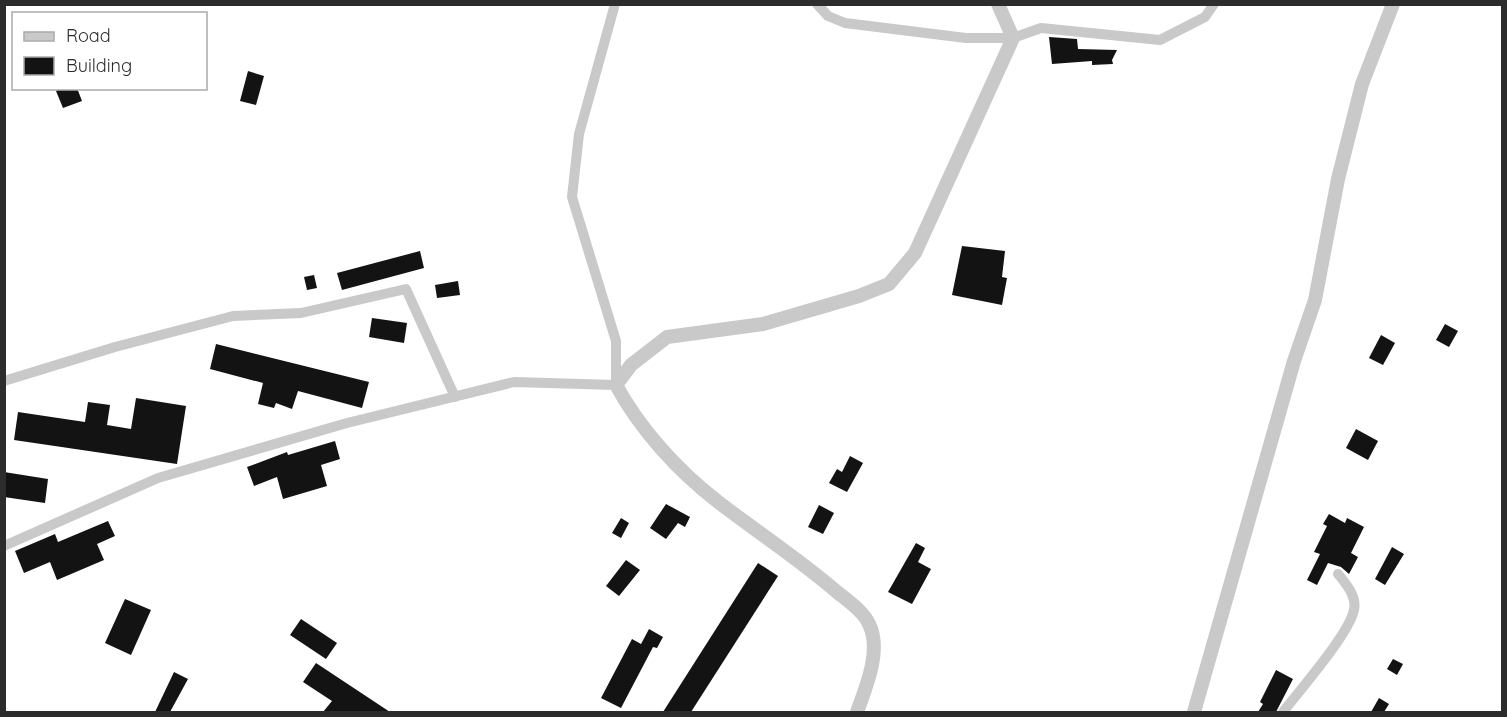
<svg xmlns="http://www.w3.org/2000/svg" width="1507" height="717" font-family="Quicksand,sans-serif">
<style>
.building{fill:#131313}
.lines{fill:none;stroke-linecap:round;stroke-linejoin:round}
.minor{stroke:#c9c9c9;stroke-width:10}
.tertiary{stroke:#c9c9c9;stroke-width:14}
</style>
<rect width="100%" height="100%" fill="#fff"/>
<g class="building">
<path d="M 1049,37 L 1077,39 L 1078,49 L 1117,50 L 1112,60 L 1113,64 L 1092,65 L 1092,61 L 1052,64 Z"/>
<path d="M 248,71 L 264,76 L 256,105 L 240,101 Z"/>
<path d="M 62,88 L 77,88 L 82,101 L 63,108 L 56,91 Z"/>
<path d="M 962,246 L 1005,251 L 1002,277 L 1007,278 L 1002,305 L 952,295 Z"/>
<path d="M 420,251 L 424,268 L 342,290 L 337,273 Z"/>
<path d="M 314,275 L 317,288 L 307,290 L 304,277 Z"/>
<path d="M 458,281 L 460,295 L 437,298 L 435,285 Z"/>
<path d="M 372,318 L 407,323 L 404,343 L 369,337 Z"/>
<path d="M 1445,324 L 1458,331 L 1449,347 L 1436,340 Z"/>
<path d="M 1381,335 L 1395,343 L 1383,365 L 1369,358 Z"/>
<path d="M 216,344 L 369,382 L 362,408 L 298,391 L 292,409 L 276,403 L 274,408 L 258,404 L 263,383 L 210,369 Z"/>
<path d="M 136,398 L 186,406 L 177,464 L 14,440 L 18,412 L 85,422 L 88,402 L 110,405 L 107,425 L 131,429 Z"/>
<path d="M 1356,429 L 1378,441 L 1368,460 L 1346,448 Z"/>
<path d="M 335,441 L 340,459 L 321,465 L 327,486 L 283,499 L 277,477 L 254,486 L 247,467 L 287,452 L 288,455 Z"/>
<path d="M 850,456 L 863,463 L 847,492 L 829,483 L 837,469 L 842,472 Z"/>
<path d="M 4,472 L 48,479 L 45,503 L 4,497 Z"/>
<path d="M 666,504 L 690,517 L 685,527 L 678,523 L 666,539 L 650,528 Z"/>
<path d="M 819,505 L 834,513 L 823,534 L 808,527 Z"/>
<path d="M 1329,514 L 1345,523 L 1347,518 L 1364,527 L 1351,553 L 1358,557 L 1349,574 L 1341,567 L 1328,563 L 1317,585 L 1307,580 L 1320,554 L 1314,552 L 1327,526 L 1323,524 Z"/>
<path d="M 621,518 L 629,523 L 621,538 L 612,533 Z"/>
<path d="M 108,521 L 115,536 L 97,544 L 104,560 L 57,580 L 50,562 L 24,573 L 15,551 L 55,534 L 58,542 Z"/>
<path d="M 916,543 L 925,548 L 918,562 L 931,569 L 912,604 L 888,592 Z"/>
<path d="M 1392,547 L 1404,554 L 1385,585 L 1375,579 Z"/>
<path d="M 626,560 L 640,570 L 619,596 L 606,586 Z"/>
<path d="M 758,563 L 778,576 L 691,712 L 663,712 Z"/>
<path d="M 125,599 L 151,610 L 131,655 L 105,643 Z"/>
<path d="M 301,619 L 337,643 L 326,659 L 290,635 Z"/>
<path d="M 649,629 L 663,637 L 657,648 L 653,647 L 621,708 L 601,698 L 632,639 L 641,644 Z"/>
<path d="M 1393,659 L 1403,664 L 1397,675 L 1387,669 Z"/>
<path d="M 316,663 L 390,712 L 323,712 L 332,701 L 303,682 Z"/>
<path d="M 1276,670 L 1293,679 L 1276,712 L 1258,712 L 1263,704 L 1260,702 Z"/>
<path d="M 174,672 L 188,679 L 170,712 L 155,712 Z"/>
<path d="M 1379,698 L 1389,704 L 1384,712 L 1371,712 Z"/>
</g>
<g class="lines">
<g class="minor">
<path d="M 817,4 L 828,16 L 845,23 L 966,38 L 1013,38 L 1041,28 L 1160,40 L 1205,17 L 1214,4"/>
<path d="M 4,381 L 115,347 L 233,316 L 301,313 L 406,289 L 455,397"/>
<path d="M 4,546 L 158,478 L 347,423 L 514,382 L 616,385 L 616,341 L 572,197 L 579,134 L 615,4"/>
<path d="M 1283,712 C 1300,690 1349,634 1354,610 C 1357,596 1346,584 1338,574"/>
</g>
<g class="tertiary">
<path d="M 857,712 C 866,687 882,650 869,624 C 863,611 848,601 837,592 C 799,559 757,532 717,501 C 677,470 640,429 616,385 L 631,365 L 667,337 L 763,324 L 859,296 L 889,284 L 915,253 L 1013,38 L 998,4"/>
<path d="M 1194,712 L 1294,361 L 1315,300 L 1338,179 L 1362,84 L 1393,4"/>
</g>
</g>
<rect width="1507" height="717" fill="none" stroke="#2c2c2c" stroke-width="12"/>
<rect x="12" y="12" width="195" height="78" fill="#ffffff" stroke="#ababab" stroke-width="1.5"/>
<rect x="24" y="32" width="30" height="9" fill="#c9c9c9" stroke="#ababab" stroke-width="1.5"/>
<text x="66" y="42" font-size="18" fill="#2c2c2c">Road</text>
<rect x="24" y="57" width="30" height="18" fill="#131313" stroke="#ababab" stroke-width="1.5"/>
<text x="66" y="72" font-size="18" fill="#2c2c2c">Building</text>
</svg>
